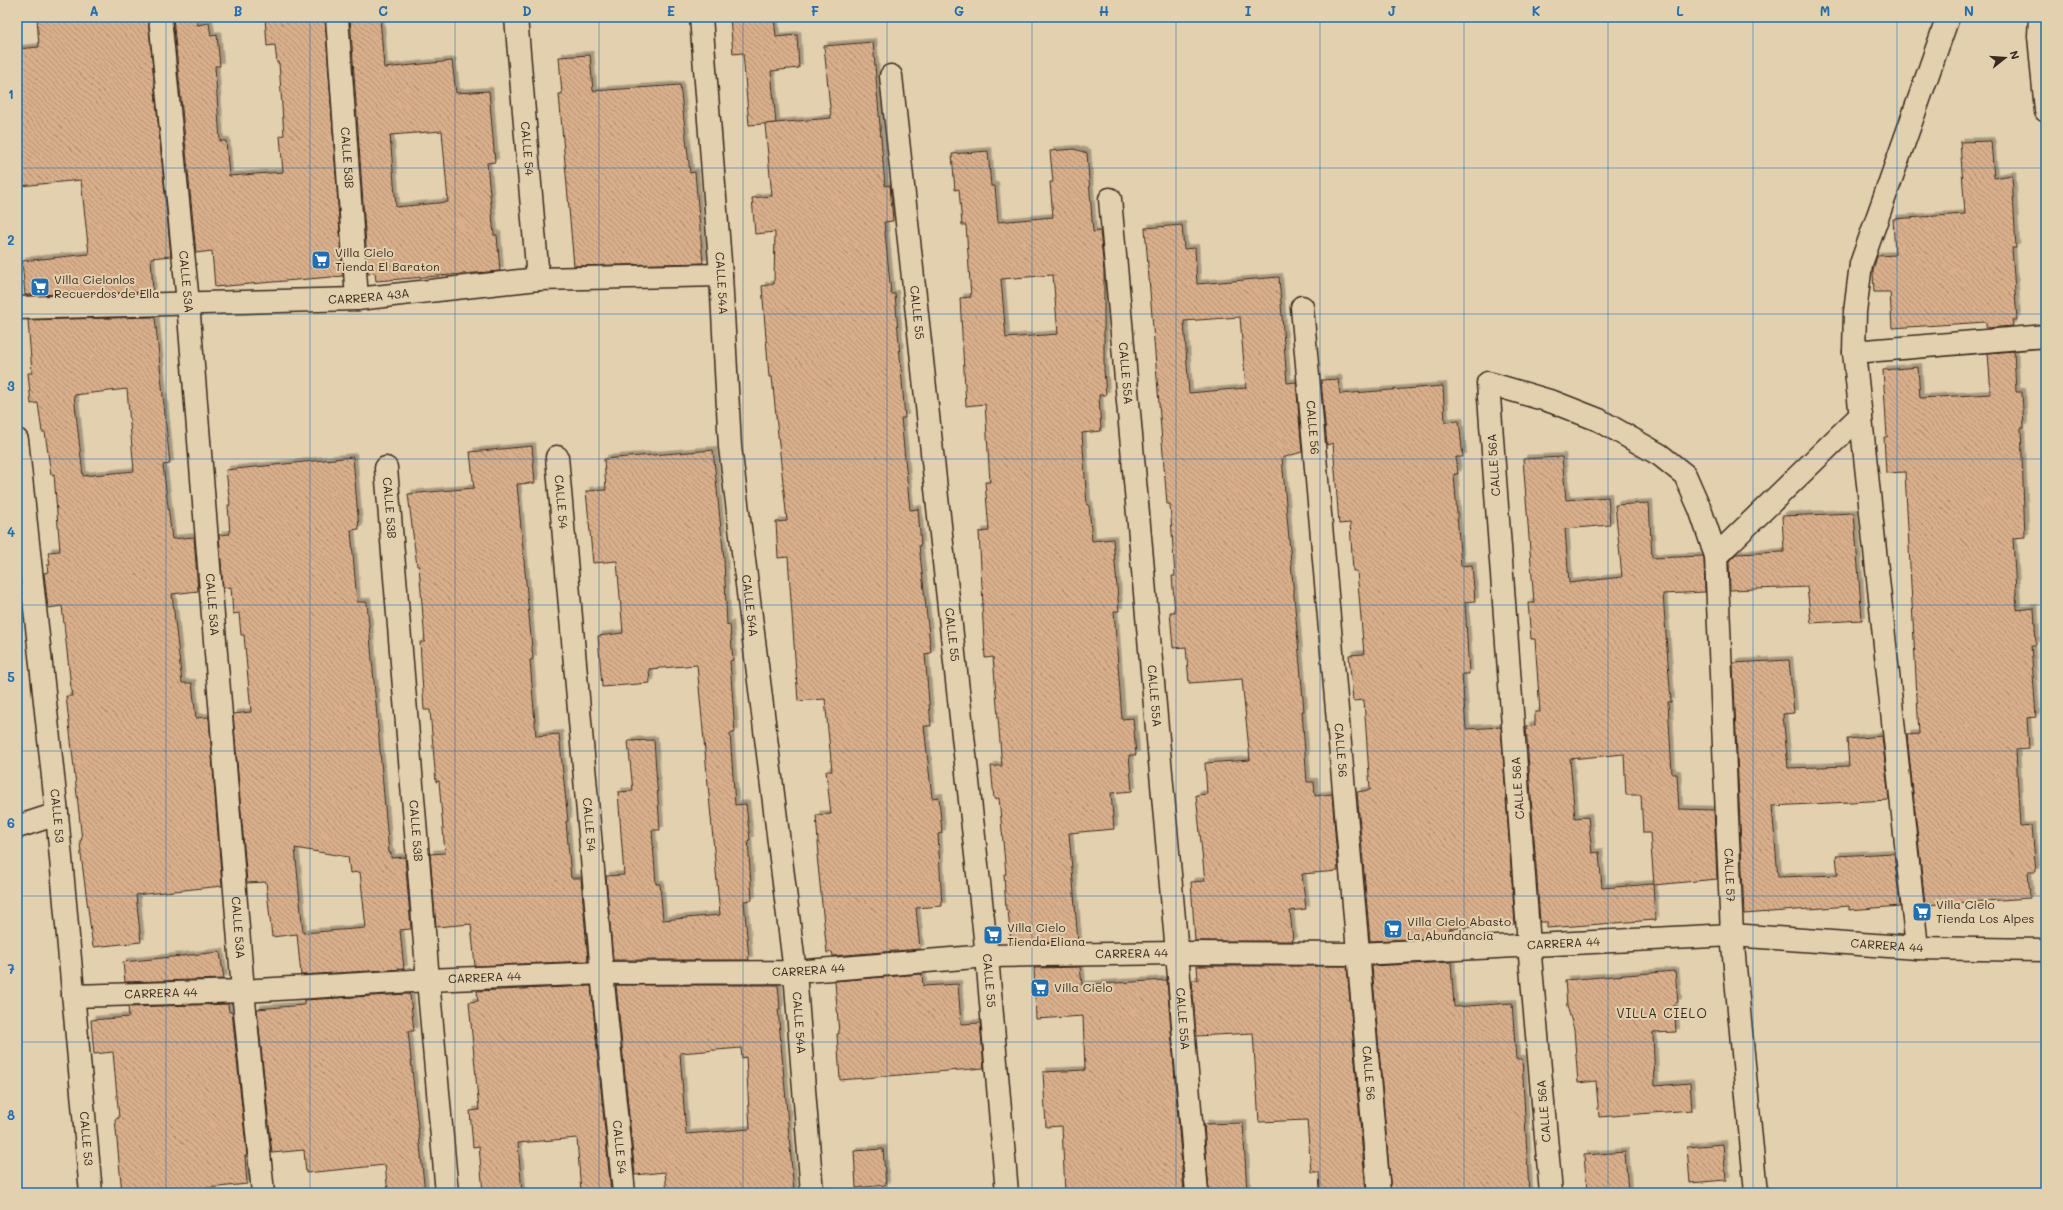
<svg xmlns="http://www.w3.org/2000/svg" width="2063" height="1210" font-family="Mali,sans-serif">
<style>
.building{fill:url(#building-back-hatch);stroke:#3b2a1e;fill-rule:evenodd;filter:url(#shadow)}
.lines{fill:none;stroke-linecap:round;stroke-linejoin:round}
.street-casing{stroke:#3b2a1e;stroke-width:25}
.street{stroke:#e2d0ae;stroke-width:22}
.grid{fill:none;stroke:#1f6fb2;stroke-width:1;stroke-opacity:0.55}
.labels{text-anchor:middle;stroke-width:4;stroke-linejoin:round;paint-order:stroke}
.street-label{font-size:12px;fill:#3b2a1e;stroke:#e2d0ae}
.poi-label{font-size:12px;fill:#3b2a1e;stroke:#e2d0ae;text-anchor:start}
.neighbourhood-label{font-size:13px;letter-spacing:1px;fill:#3b2a1e;stroke:#e2d0ae}
.neatline{fill:none;stroke:#1f6fb2;stroke-width:1.5}
.grid-label{font-size:13px;text-anchor:middle;font-weight:bold;fill:#1f6fb2}
</style>
<defs>
<pattern id="building-back-hatch" width="6" height="6" patternUnits="userSpaceOnUse"><rect width="6" height="6" fill="#d9af8b"/><path d="M-1 5l2 2M0 0l6 6M5-1l2 2" fill="none" stroke="#b18f71"/></pattern>
<filter id="shadow"><feDropShadow dx="3.5" dy="-3.5" stdDeviation="0" flood-color="#0004"/></filter>
</defs>
<rect width="100%" height="100%" fill="#e2d0ae"/>
<filter id="ink" filterUnits="userSpaceOnUse"><feTurbulence type="fractalNoise" baseFrequency=".025" numOctaves="2"/><feDisplacementMap in="SourceGraphic" scale="8" xChannelSelector="R" yChannelSelector="G"/><feConvolveMatrix kernelMatrix="1 2 1 2 8 2 1 2 1" color-interpolation-filters="sRGB"/></filter>
<g filter="url(#ink)">
<g class="building">
<path d="M 37,17 L 148,17 L 171,256 L 151,258 L 153,292 L 25,295 L 22,261 L 89,254 L 81,180 L 20,186 L 17,156 L 17,49 L 39,47 Z"/>
<path d="M 173,17 L 197,17 L 197,25 L 209,23 L 211,36 L 217,35 L 220,66 L 215,66 L 220,141 L 226,141 L 229,176 L 283,172 L 280,136 L 284,135 L 279,63 L 277,63 L 275,45 L 267,46 L 265,17 L 325,17 L 343,276 L 215,287 L 212,251 L 196,253 Z"/>
<path d="M 350,17 L 380,17 L 384,68 L 452,61 L 456,93 L 489,91 L 495,162 L 487,163 L 494,235 L 497,235 L 500,271 L 376,281 L 375,273 L 368,274 ZM 442,131 L 448,202 L 396,207 L 390,135 Z"/>
<path d="M 730,17 L 774,17 L 776,37 L 797,35 L 799,68 L 771,71 L 776,123 L 749,125 L 743,53 L 733,54 Z"/>
<path d="M 873,42 L 885,186 L 890,185 L 893,221 L 884,222 L 891,294 L 895,294 L 905,418 L 901,418 L 910,510 L 918,509 L 921,545 L 919,545 L 931,653 L 925,654 L 931,726 L 924,726 L 932,798 L 939,797 L 942,833 L 938,834 L 942,906 L 916,908 L 920,949 L 833,956 L 832,952 L 827,953 L 817,855 L 819,855 L 816,815 L 831,814 L 826,771 L 832,771 L 825,699 L 798,701 L 788,557 L 778,558 L 776,522 L 787,521 L 772,377 L 769,377 L 762,286 L 774,284 L 775,232 L 755,234 L 752,198 L 772,196 L 765,124 L 831,118 L 824,46 Z"/>
<path d="M 590,55 L 593,91 L 680,85 L 690,173 L 695,172 L 703,263 L 574,266 L 559,94 L 562,94 L 559,57 Z"/>
<path d="M 1991,141 L 1994,178 L 2012,175 L 2016,248 L 2012,248 L 2017,320 L 2012,320 L 2013,326 L 1986,328 L 1986,322 L 1892,328 L 1890,292 L 1874,292 L 1873,271 L 1877,256 L 1895,255 L 1893,219 L 1965,214 L 1960,142 Z"/>
<path d="M 1074,149 L 1087,153 L 1093,232 L 1100,231 L 1104,270 L 1104,370 L 1106,395 L 1099,395 L 1101,431 L 1082,433 L 1087,505 L 1089,505 L 1092,541 L 1113,539 L 1119,611 L 1114,611 L 1122,719 L 1133,718 L 1136,755 L 1129,755 L 1132,791 L 1111,793 L 1114,829 L 1069,833 L 1078,942 L 1011,943 L 1008,910 L 1006,910 L 1005,894 L 1004,874 L 1006,874 L 999,798 L 994,799 L 991,766 L 1002,766 L 999,730 L 993,657 L 985,658 L 982,604 L 983,604 L 979,532 L 989,531 L 985,482 L 990,482 L 985,404 L 966,406 L 960,298 L 971,297 L 966,225 L 962,225 L 959,189 L 955,190 L 952,154 L 988,151 L 991,186 L 995,186 L 998,222 L 1053,217 L 1050,182 L 1053,182 L 1050,151 ZM 1053,275 L 1058,334 L 1006,338 L 1001,279 Z"/>
<path d="M 1182,225 L 1184,249 L 1195,248 L 1197,284 L 1279,277 L 1287,383 L 1296,382 L 1302,452 L 1282,458 L 1304,711 L 1302,711 L 1307,782 L 1314,782 L 1315,796 L 1332,794 L 1338,871 L 1302,874 L 1306,909 L 1290,911 L 1293,941 L 1195,941 L 1191,882 L 1205,881 L 1196,795 L 1207,794 L 1205,763 L 1250,760 L 1242,679 L 1189,683 L 1186,647 L 1173,648 L 1170,612 L 1175,612 L 1172,576 L 1175,576 L 1170,504 L 1167,504 L 1145,228 ZM 1240,317 L 1246,388 L 1189,393 L 1184,321 Z"/>
<path d="M 155,317 L 170,464 L 163,465 L 172,539 L 194,537 L 198,591 L 172,594 L 182,683 L 192,683 L 196,718 L 209,717 L 222,886 L 136,895 L 141,942 L 93,947 L 81,855 L 80,840 L 82,840 L 66,696 L 72,696 L 62,606 L 48,608 L 44,573 L 48,572 L 47,565 L 50,565 L 48,552 L 60,551 L 54,474 L 51,475 L 45,432 L 42,432 L 38,403 L 31,404 L 28,373 L 32,373 L 28,320 ZM 127,389 L 134,471 L 83,476 L 74,395 Z"/>
<path d="M 2014,351 L 2016,392 L 2022,392 L 2024,428 L 2021,428 L 2025,537 L 2013,538 L 2017,610 L 2034,608 L 2036,645 L 2031,645 L 2036,717 L 2027,718 L 2029,749 L 2016,750 L 2020,827 L 2032,826 L 2036,872 L 2028,872 L 2030,898 L 1925,905 L 1907,735 L 1919,734 L 1905,472 L 1886,473 L 1884,437 L 1887,437 L 1883,370 L 1918,367 L 1920,398 L 1991,394 L 1988,353 Z"/>
<path d="M 1338,379 L 1340,394 L 1443,386 L 1445,422 L 1459,421 L 1463,457 L 1456,457 L 1458,474 L 1454,474 L 1461,566 L 1472,565 L 1475,601 L 1465,602 L 1469,674 L 1462,674 L 1466,729 L 1501,727 L 1515,924 L 1449,929 L 1450,937 L 1370,941 L 1357,792 L 1370,790 L 1364,700 L 1353,701 L 1349,655 L 1364,654 L 1357,571 L 1353,571 L 1350,523 L 1339,524 L 1333,443 L 1327,445 L 1321,380 Z"/>
<path d="M 532,446 L 535,483 L 517,484 L 533,659 L 530,660 L 536,736 L 559,734 L 568,821 L 566,821 L 571,878 L 581,878 L 588,961 L 475,966 L 471,924 L 436,927 L 430,854 L 445,853 L 439,781 L 436,782 L 430,710 L 424,710 L 420,642 L 425,642 L 419,566 L 417,566 L 408,494 L 474,488 L 470,452 Z"/>
<path d="M 713,450 L 724,559 L 727,625 L 730,624 L 733,660 L 730,661 L 735,733 L 730,733 L 735,805 L 746,804 L 750,840 L 748,840 L 752,900 L 744,901 L 749,960 L 613,960 L 606,876 L 624,875 L 618,792 L 633,791 L 628,741 L 654,740 L 660,830 L 652,830 L 656,884 L 660,884 L 663,920 L 720,915 L 697,665 L 649,669 L 650,683 L 602,687 L 598,636 L 623,633 L 617,561 L 593,563 L 586,491 L 606,490 L 604,459 Z"/>
<path d="M 353,457 L 359,529 L 351,530 L 357,602 L 367,602 L 389,853 L 391,853 L 391,858 L 405,857 L 411,929 L 400,930 L 404,969 L 301,975 L 297,934 L 272,937 L 266,882 L 247,883 L 233,714 L 251,712 L 244,635 L 241,635 L 239,613 L 233,614 L 231,587 L 223,588 L 219,535 L 230,534 L 228,505 L 230,505 L 226,470 ZM 295,848 L 348,857 L 350,873 L 360,872 L 366,928 L 303,933 Z"/>
<path d="M 1562,457 L 1566,500 L 1608,497 L 1610,525 L 1565,529 L 1569,583 L 1622,577 L 1615,505 L 1649,503 L 1652,558 L 1703,556 L 1704,558 L 1705,592 L 1663,594 L 1671,702 L 1668,702 L 1672,774 L 1677,774 L 1679,809 L 1714,810 L 1717,879 L 1654,885 L 1650,833 L 1643,833 L 1641,795 L 1626,795 L 1624,754 L 1570,759 L 1575,818 L 1588,817 L 1592,853 L 1599,852 L 1602,888 L 1653,884 L 1655,920 L 1547,928 L 1547,922 L 1540,922 L 1526,726 L 1535,725 L 1535,712 L 1540,712 L 1535,639 L 1531,639 L 1528,603 L 1534,603 L 1523,459 Z"/>
<path d="M 1854,513 L 1862,620 L 1811,623 L 1807,587 L 1730,590 L 1729,561 L 1736,554 L 1784,552 L 1782,516 Z"/>
<path d="M 17,574 L 19,574 L 23,611 L 17,611 Z"/>
<path d="M 1789,660 L 1794,713 L 1783,714 L 1788,768 L 1849,766 L 1847,739 L 1882,736 L 1889,800 L 1772,806 L 1778,877 L 1838,875 L 1836,856 L 1894,853 L 1900,906 L 1849,910 L 1849,906 L 1744,914 L 1733,663 Z"/>
<path d="M 220,952 L 224,979 L 125,982 L 123,962 Z"/>
<path d="M 1451,962 L 1454,1007 L 1512,1003 L 1516,1059 L 1522,1059 L 1529,1193 L 1391,1193 L 1372,966 Z"/>
<path d="M 1197,966 L 1347,966 L 1366,1193 L 1320,1191 L 1319,1172 L 1311,1172 L 1307,1120 L 1259,1122 L 1253,1033 L 1196,1036 L 1192,980 L 1198,980 Z"/>
<path d="M 1080,967 L 1082,985 L 1167,980 L 1184,1193 L 1065,1193 L 1062,1126 L 1046,1127 L 1043,1072 L 1085,1070 L 1083,1016 L 1036,1019 L 1034,968 Z"/>
<path d="M 1675,971 L 1678,1002 L 1674,1003 L 1676,1032 L 1653,1033 L 1655,1086 L 1690,1083 L 1692,1110 L 1599,1117 L 1596,1081 L 1578,1083 L 1574,1029 L 1567,1006 L 1565,980 Z"/>
<path d="M 922,974 L 923,986 L 958,984 L 961,1024 L 980,1023 L 984,1068 L 840,1080 L 837,1034 L 839,1034 L 835,981 Z"/>
<path d="M 616,985 L 778,985 L 780,1009 L 778,1009 L 794,1193 L 667,1193 L 665,1172 L 635,1175 ZM 741,1048 L 742,1058 L 746,1057 L 750,1129 L 686,1134 L 680,1053 Z"/>
<path d="M 591,986 L 611,1193 L 581,1193 L 577,1138 L 518,1143 L 522,1193 L 483,1193 L 479,1146 L 473,1147 L 470,1111 L 479,1110 L 469,1002 L 478,1001 L 477,991 Z"/>
<path d="M 407,994 L 410,995 L 414,1031 L 408,1031 L 425,1193 L 388,1193 L 385,1165 L 306,1173 L 304,1150 L 272,1153 L 257,1009 L 304,1005 L 304,1000 Z"/>
<path d="M 228,1004 L 229,1012 L 232,1012 L 247,1156 L 245,1156 L 247,1184 L 161,1193 L 122,1193 L 115,1119 L 119,1118 L 113,1052 L 94,1054 L 91,1020 L 129,1017 L 128,1007 Z"/>
<path d="M 1243,1123 L 1247,1193 L 1209,1193 L 1204,1124 Z"/>
<path d="M 1723,1144 L 1726,1180 L 1690,1183 L 1687,1147 Z"/>
<path d="M 883,1149 L 886,1185 L 856,1188 L 854,1151 Z"/>
<path d="M 1625,1152 L 1628,1193 L 1589,1193 L 1587,1190 L 1584,1155 Z"/>
</g>
<g class="lines">
<defs>
<g id="street">
<path id="s1" d="M 160,17 L 188,303 L 243,991 L 263,1193"/>
<path id="s2" d="M 337,17 L 357,299"/>
<path id="s3" d="M 516,17 L 538,279"/>
<path id="s4" d="M 701,17 L 721,275 L 730,447 L 795,972 L 812,1193"/>
<path d="M 2040,17 L 2039,36 L 2046,111"/>
<path id="s5" d="M 891,76 L 987,956 L 1007,1193"/>
<path id="s6" d="M 1110,199 L 1177,953 L 1197,1193"/>
<path id="s7" d="M 1302,307 L 1379,1193"/>
<path id="s8" d="M 17,308 L 357,299 L 538,279 L 721,275"/>
<path d="M 1854,352 L 2046,336"/>
<path id="s9" d="M 17,440 L 57,814 L 91,1193"/>
<path id="s10" d="M 557,457 L 602,973 L 624,1193"/>
<path id="s11" d="M 386,468 L 428,980 L 447,1193"/>
<path d="M 1716,556 L 1861,415"/>
<path d="M 17,827 L 57,814"/>
<path d="M 1917,948 L 1854,352 L 1855,312 L 1861,264 L 1948,17"/>
<path id="s12" d="M 73,996 L 243,991 L 428,980 L 602,973 L 795,972 L 987,956 L 1177,953 L 1359,954 L 1732,935 L 1917,948 L 2046,950"/>
<path id="s13" d="M 1551,1193 L 1529,945 L 1488,383 L 1553,402 L 1599,420 L 1660,455 L 1685,475 L 1700,509 L 1716,556 L 1732,935 L 1756,1193"/>
</g>
</defs>
<use href="#street" class="street-casing"/>
<use href="#street" class="street"/>
</g>
</g>
<path class="grid" d="M 166,17 L 166,1193M 310,17 L 310,1193M 455,17 L 455,1193M 599,17 L 599,1193M 743,17 L 743,1193M 887,17 L 887,1193M 1032,17 L 1032,1193M 1176,17 L 1176,1193M 1320,17 L 1320,1193M 1464,17 L 1464,1193M 1608,17 L 1608,1193M 1753,17 L 1753,1193M 1897,17 L 1897,1193M 17,168 L 2046,168M 17,314 L 2046,314M 17,459 L 2046,459M 17,605 L 2046,605M 17,751 L 2046,751M 17,896 L 2046,896M 17,1042 L 2046,1042"/>
<defs>
<symbol id="supermarket-square" viewBox="-11 -11 22 22"><rect x="-9" y="-9" width="18" height="18" rx="4" fill="#1f6fb2" stroke="#e2d0ae"/><path d="M-6-5.5h2.5l.6 2H6L4.5 2H-2.5L-4.4-4H-6ZM-1.5 3.2a1.3 1.3 0 1 0 .1 0ZM3 3.2a1.3 1.3 0 1 0 .1 0Z" fill="#fff"/></symbol>
</defs>
<g fill-rule="evenodd">
<use href="#supermarket-square" x="310" y="249" width="22" height="22"/>
<use href="#supermarket-square" x="29" y="276" width="22" height="22"/>
<use href="#supermarket-square" x="1911" y="901" width="22" height="22"/>
<use href="#supermarket-square" x="1382" y="918" width="22" height="22"/>
<use href="#supermarket-square" x="982" y="924" width="22" height="22"/>
<use href="#supermarket-square" x="1029" y="977" width="22" height="22"/>
</g>
<g class="labels">
<g class="street-label">
<text dy="4" stroke="none"><textPath href="#s3" startOffset="132">CALLE 54</textPath></text>
<text dy="4" stroke="none"><textPath href="#s2" startOffset="141">CALLE 53B</textPath></text>
<text dy="4" stroke="none"><textPath href="#s1" startOffset="266">CALLE 53A</textPath></text>
<text dy="4" stroke="none"><textPath href="#s4" startOffset="267">CALLE 54A</textPath></text>
<text dy="4" stroke="none"><textPath href="#s8" startOffset="352">CARRERA 43A</textPath></text>
<text dy="4" stroke="none"><textPath href="#s5" startOffset="238">CALLE 55</textPath></text>
<text dy="4" stroke="none"><textPath href="#s6" startOffset="175">CALLE 55A</textPath></text>
<text dy="4" stroke="none"><textPath href="#s7" startOffset="121">CALLE 56</textPath></text>
<text transform="translate(1494 465) rotate(-94)" y="4">CALLE 56A</text>
<text dy="4" stroke="none"><textPath href="#s10" startOffset="45">CALLE 54</textPath></text>
<text dy="4" stroke="none"><textPath href="#s11" startOffset="40">CALLE 53B</textPath></text>
<text dy="4" stroke="none"><textPath href="#s1" startOffset="590">CALLE 53A</textPath></text>
<text dy="4" stroke="none"><textPath href="#s4" startOffset="591">CALLE 54A</textPath></text>
<text dy="4" stroke="none"><textPath href="#s5" startOffset="562">CALLE 55</textPath></text>
<text dy="4" stroke="none"><textPath href="#s6" startOffset="499">CALLE 55A</textPath></text>
<text dy="4" stroke="none"><textPath href="#s7" startOffset="445">CALLE 56</textPath></text>
<text transform="translate(1518 788) rotate(-94)" y="4">CALLE 56A</text>
<text dy="4" stroke="none"><textPath href="#s9" startOffset="378">CALLE 53</textPath></text>
<text dy="4" stroke="none"><textPath href="#s10" startOffset="369">CALLE 54</textPath></text>
<text dy="4" stroke="none"><textPath href="#s11" startOffset="364">CALLE 53B</textPath></text>
<text dy="4" stroke="none"><textPath href="#s13" startOffset="1438">CALLE 57</textPath></text>
<text dy="4" stroke="none"><textPath href="#s1" startOffset="914">CALLE 53A</textPath></text>
<text dy="4" stroke="none"><textPath href="#s12" startOffset="1492">CARRERA 44</textPath></text>
<text dy="4" stroke="none"><textPath href="#s12" startOffset="1816">CARRERA 44</textPath></text>
<text dy="4" stroke="none"><textPath href="#s12" startOffset="1060">CARRERA 44</textPath></text>
<text dy="4" stroke="none"><textPath href="#s12" startOffset="736">CARRERA 44</textPath></text>
<text dy="4" stroke="none"><textPath href="#s12" startOffset="412">CARRERA 44</textPath></text>
<text dy="4" stroke="none"><textPath href="#s5" startOffset="910">CALLE 55</textPath></text>
<text dy="4" stroke="none"><textPath href="#s12" startOffset="88">CARRERA 44</textPath></text>
<text dy="4" stroke="none"><textPath href="#s6" startOffset="823">CALLE 55A</textPath></text>
<text dy="4" stroke="none"><textPath href="#s4" startOffset="1011">CALLE 54A</textPath></text>
<text dy="4" stroke="none"><textPath href="#s7" startOffset="769">CALLE 56</textPath></text>
<text transform="translate(1544 1111) rotate(-95)" y="4">CALLE 56A</text>
<text dy="4" stroke="none"><textPath href="#s9" startOffset="702">CALLE 53</textPath></text>
<text dy="4" stroke="none"><textPath href="#s10" startOffset="693">CALLE 54</textPath></text>
</g>
<g class="poi-label">
<text x="335" y="257">Villa Cielo<tspan x="335" dy="14">Tienda El Baraton</tspan></text>
<text x="54" y="284">Villa Cielonlos<tspan x="54" dy="14">Recuerdos de Ella</tspan></text>
<text x="1936" y="909">Villa Cielo<tspan x="1936" dy="14">Tienda Los Alpes</tspan></text>
<text x="1407" y="926">Villa Cielo Abasto<tspan x="1407" dy="14">La Abundancia</tspan></text>
<text x="1007" y="932">Villa Cielo<tspan x="1007" dy="14">Tienda Eliana</tspan></text>
<text x="1054" y="992">Villa Cielo</text>
</g>
<g class="neighbourhood-label">
<text x="1662" y="1018">VILLA CIELO</text>
</g>
</g>
<rect width="2063" height="1210" fill="none" stroke="#e2d0ae" stroke-width="44"/>
<g transform="translate(2005 58) rotate(73)" stroke="#e2d0ae" stroke-width="3" paint-order="stroke">
<path d="M0-3L7 15L0 10L-7 15Z" fill="#3b2a1e"/>
<text y="-6" font-size="11" font-weight="bold" text-anchor="middle" fill="#3b2a1e">N</text>
</g>
<rect x="22" y="22" width="2019" height="1166" class="neatline"/>
<g class="grid-label">
<text x="94" y="16">A</text>
<text x="238" y="16">B</text>
<text x="383" y="16">C</text>
<text x="527" y="16">D</text>
<text x="671" y="16">E</text>
<text x="815" y="16">F</text>
<text x="959" y="16">G</text>
<text x="1104" y="16">H</text>
<text x="1248" y="16">I</text>
<text x="1392" y="16">J</text>
<text x="1536" y="16">K</text>
<text x="1680" y="16">L</text>
<text x="1825" y="16">M</text>
<text x="1969" y="16">N</text>
<text x="11" y="99">1</text>
<text x="11" y="245">2</text>
<text x="11" y="391">3</text>
<text x="11" y="537">4</text>
<text x="11" y="682">5</text>
<text x="11" y="828">6</text>
<text x="11" y="974">7</text>
<text x="11" y="1120">8</text>
</g>
</svg>
